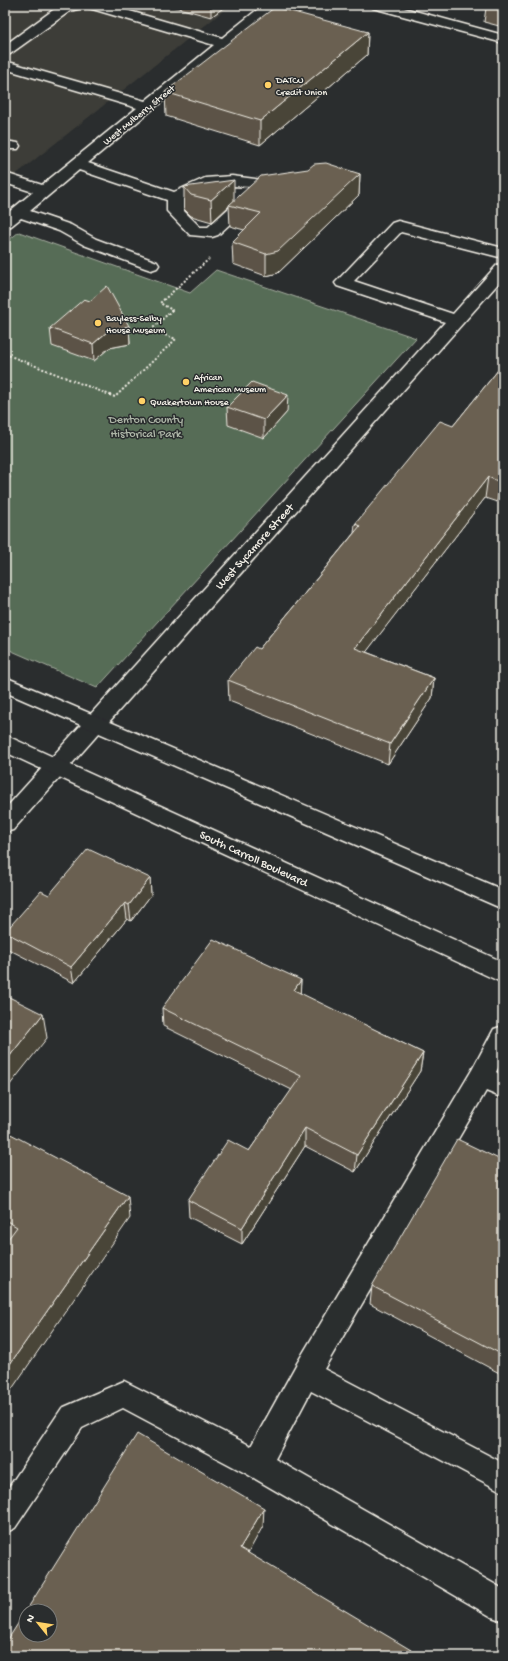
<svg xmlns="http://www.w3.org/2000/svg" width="508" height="1661" font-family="'Gochi Hand',sans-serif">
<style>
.built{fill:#3d3d38}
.green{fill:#576c57;stroke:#a6aea0}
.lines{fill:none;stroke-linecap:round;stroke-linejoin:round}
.minor-casing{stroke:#f4f1e8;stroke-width:3}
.major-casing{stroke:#f4f1e8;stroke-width:3}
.path{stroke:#f4f1e8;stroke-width:2;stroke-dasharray:2 2;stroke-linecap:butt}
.minor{fill:#2a2d2e;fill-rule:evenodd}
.major{fill:#2a2d2e;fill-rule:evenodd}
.wall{fill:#5b5346;stroke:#f4f1e8}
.shaded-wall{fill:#4a4439;stroke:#f4f1e8}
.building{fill:#6a6151;stroke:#f4f1e8}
.poi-dot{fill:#ffd166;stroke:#2a2d2e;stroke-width:1.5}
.labels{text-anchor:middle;stroke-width:3;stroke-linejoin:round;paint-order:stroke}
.far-poi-label{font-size:10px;fill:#f4f1e8;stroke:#2a2d2e;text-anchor:start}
.far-street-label{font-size:10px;fill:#f4f1e8;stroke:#2a2d2e}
.park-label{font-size:12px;fill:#adb5a7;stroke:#2a2d2e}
.street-label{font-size:12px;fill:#f4f1e8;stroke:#2a2d2e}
</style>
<rect width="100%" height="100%" fill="#2a2d2e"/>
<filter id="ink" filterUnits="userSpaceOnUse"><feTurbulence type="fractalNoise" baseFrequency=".025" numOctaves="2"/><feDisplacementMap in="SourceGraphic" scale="8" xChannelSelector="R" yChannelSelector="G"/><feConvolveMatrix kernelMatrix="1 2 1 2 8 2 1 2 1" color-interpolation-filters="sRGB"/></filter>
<g filter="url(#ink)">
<path class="built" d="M 5,5 L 231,5 L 5,183 Z"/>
<path class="green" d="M 19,232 L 190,293 L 216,270 L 416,338 L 97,688 L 5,648 L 5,484 L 11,477 L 5,475 L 5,243 Z"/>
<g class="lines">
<defs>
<g id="minor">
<path d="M 60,5 L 83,5 L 81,8 L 70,11 L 10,54 L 5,55 L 5,45 Z"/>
<path d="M 87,5 L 109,5 L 222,38 L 263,5 L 278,5 L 88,163 L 174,192 L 205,178 L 232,176 L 270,181 L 273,184 L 270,187 L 218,235 L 212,237 L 190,235 L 167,211 L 167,200 L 79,170 L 30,211 L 71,225 L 96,239 L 157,262 L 159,265 L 157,268 L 151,270 L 145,268 L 84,245 L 59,231 L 21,218 L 11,226 L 5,228 L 5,215 L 33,192 L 5,183 L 5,173 L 42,185 L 137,108 L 5,69 L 5,61 L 145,101 L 214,45 L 89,8 ZM 232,186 L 252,187 L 208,227 L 200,227 L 183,210 L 183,199 L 208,187 Z"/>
<path d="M 371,5 L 393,5 L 503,35 L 503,43 L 373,8 Z"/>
<path d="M 5,141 L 18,143 L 20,146 L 18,149 L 5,149 Z"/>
<path d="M 398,221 L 503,248 L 503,258 L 401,232 L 354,281 L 453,314 L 497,265 L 503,263 L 503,278 L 13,830 L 5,832 L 5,809 L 445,322 L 337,286 L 335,283 L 392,223 Z"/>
<path d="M 503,1026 L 503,1059 L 496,1072 L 503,1076 L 503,1098 L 486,1091 L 324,1369 L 503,1463 L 503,1492 L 311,1391 L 275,1459 L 503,1589 L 503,1621 L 492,1617 L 247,1474 L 123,1408 L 82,1428 L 15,1528 L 5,1533 L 5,1493 L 62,1408 L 124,1381 L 251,1446 L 296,1365 L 472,1070 L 494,1029 Z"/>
</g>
<g id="major">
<path d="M 5,677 L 503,890 L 503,909 L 5,692 Z"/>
<path d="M 5,735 L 503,962 L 503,983 L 5,752 Z"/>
</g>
</defs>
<use href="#minor" class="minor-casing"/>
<use href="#major" class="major-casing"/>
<path class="path" d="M 5,354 L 115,397 L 176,339 L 151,330 L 172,310 L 160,303 L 209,259"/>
<use href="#minor" class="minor"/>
<use href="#major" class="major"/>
</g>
<g class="wall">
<path d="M 168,5 L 227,5 L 211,17 Z"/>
<path d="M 475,5 L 503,5 L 503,27 L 484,22 L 486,8 Z"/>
<path d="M 368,32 L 367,55 L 260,145 L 166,116 L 165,92 Z"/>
<path d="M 360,174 L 359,195 L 278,273 L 266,276 L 233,264 L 232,242 L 244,230 L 230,226 L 229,206 L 212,222 L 191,216 L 184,209 L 184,187 L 234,201 Z"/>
<path d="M 129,326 L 130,344 L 109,348 L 94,361 L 52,346 L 50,328 Z"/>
<path d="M 503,364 L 503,494 L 497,502 L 485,498 L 366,652 L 434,678 L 432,698 L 388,764 L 229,701 L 228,680 L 259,649 L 354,533 L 355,524 L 453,426 Z"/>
<path d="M 227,407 L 287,412 L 264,438 L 228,425 Z"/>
<path d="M 150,878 L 151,895 L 131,921 L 127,919 L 74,983 L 8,949 L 5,932 Z"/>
<path d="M 301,980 L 300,994 L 423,1053 L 420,1071 L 355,1172 L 305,1146 L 242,1244 L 189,1217 L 188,1200 L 249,1151 L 292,1090 L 163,1026 L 162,1008 Z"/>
<path d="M 5,1131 L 130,1218 L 7,1241 L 5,1240 Z"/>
<path d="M 503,1161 L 503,1375 L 370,1304 L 372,1286 Z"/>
</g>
<g class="shaded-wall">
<path d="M 211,5 L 227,5 L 211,17 Z"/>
<path d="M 368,32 L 367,55 L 260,145 L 260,121 Z"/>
<path d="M 360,174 L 359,195 L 278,273 L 266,276 L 266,254 Z"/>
<path d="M 234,180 L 234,202 L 229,205 L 229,206 L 212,222 L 211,200 Z"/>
<path d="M 129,326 L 130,344 L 109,348 L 94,361 L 93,344 L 108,331 Z"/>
<path d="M 288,395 L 287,412 L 264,438 L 264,420 Z"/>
<path d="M 488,477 L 485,498 L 354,668 L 355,648 Z"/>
<path d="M 503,477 L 503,494 L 497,502 L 500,482 Z"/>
<path d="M 434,678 L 432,698 L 388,764 L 390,744 Z"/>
<path d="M 150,878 L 151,895 L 131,921 L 129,905 Z"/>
<path d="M 125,903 L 127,919 L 74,983 L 71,967 Z"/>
<path d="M 301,980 L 300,999 L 294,990 Z"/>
<path d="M 43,1014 L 47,1038 L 5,1091 L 5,1062 Z"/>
<path d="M 423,1053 L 420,1071 L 355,1172 L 357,1155 Z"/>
<path d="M 305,1128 L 305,1146 L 242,1244 L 242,1228 Z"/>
<path d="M 128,1196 L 130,1218 L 5,1399 L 5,1371 Z"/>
<path d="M 264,1508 L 263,1526 L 241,1566 L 240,1548 Z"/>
</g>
<g class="building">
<path d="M 495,5 L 503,5 L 503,7 Z"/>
<path d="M 275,7 L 368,32 L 260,121 L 165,92 Z"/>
<path d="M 326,163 L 360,174 L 278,251 L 266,254 L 232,242 L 261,213 L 229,205 L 261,176 L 308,169 L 314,164 Z"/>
<path d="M 234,180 L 211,200 L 191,195 L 184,187 Z"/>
<path d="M 107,286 L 129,326 L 108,331 L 93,344 L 50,328 L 84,299 L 90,301 Z"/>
<path d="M 503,364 L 503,477 L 500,482 L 488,477 L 355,648 L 434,678 L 390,744 L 228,680 L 255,647 L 259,649 L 360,526 L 355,524 L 440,421 L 453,426 Z"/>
<path d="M 252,382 L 288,395 L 264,420 L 227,407 Z"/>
<path d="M 88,849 L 150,878 L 129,905 L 125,903 L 71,967 L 5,932 L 41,891 L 49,895 Z"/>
<path d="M 213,939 L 301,980 L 294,990 L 423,1053 L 357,1155 L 305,1128 L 242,1228 L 188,1200 L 228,1140 L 249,1151 L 301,1076 L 162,1008 Z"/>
<path d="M 5,995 L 43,1014 L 5,1062 Z"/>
<path d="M 5,1131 L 128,1196 L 5,1371 L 5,1243 L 17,1227 L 5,1220 Z"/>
<path d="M 457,1139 L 503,1161 L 503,1355 L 372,1286 Z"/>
<path d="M 137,1434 L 264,1508 L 240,1548 L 421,1656 L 8,1656 L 5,1654 L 5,1644 L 26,1611 L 26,1635 L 50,1635 L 50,1611 L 26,1611 Z"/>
</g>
</g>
<g class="poi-dot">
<circle cx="268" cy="85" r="4"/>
<circle cx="98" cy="323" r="4"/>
<circle cx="186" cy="382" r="4"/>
<circle cx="142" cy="401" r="4"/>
</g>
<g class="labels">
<g class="far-poi-label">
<text x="276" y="83">DATCU<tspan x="276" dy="12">Credit Union</tspan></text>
<text x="106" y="321">Bayless-Selby<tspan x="106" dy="12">House Museum</tspan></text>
<text x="194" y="380">African<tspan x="194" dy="12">American Museum</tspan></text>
<text x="150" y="405">Quakertown House</text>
</g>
<g class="far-street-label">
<text transform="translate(138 114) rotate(-39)" y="4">West Mulberry Street</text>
</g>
<g class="park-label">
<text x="146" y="423">Denton County<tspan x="146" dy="14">Historical Park</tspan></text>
</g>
<g class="street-label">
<text transform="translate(254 546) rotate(-48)" y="4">West Sycamore Street</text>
<text transform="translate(254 858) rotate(25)" y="4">South Carroll Boulevard</text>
</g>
</g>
<rect width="508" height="1661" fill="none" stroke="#2a2d2e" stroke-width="20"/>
<rect x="10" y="10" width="488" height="1641" fill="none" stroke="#f4f1e8" stroke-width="1.5" filter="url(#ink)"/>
<g transform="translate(38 1623) rotate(300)"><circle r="19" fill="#2a2d2e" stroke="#7b7b78"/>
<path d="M0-3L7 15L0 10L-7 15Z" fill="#ffd166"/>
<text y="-6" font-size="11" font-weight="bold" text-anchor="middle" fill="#f4f1e8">N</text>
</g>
</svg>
